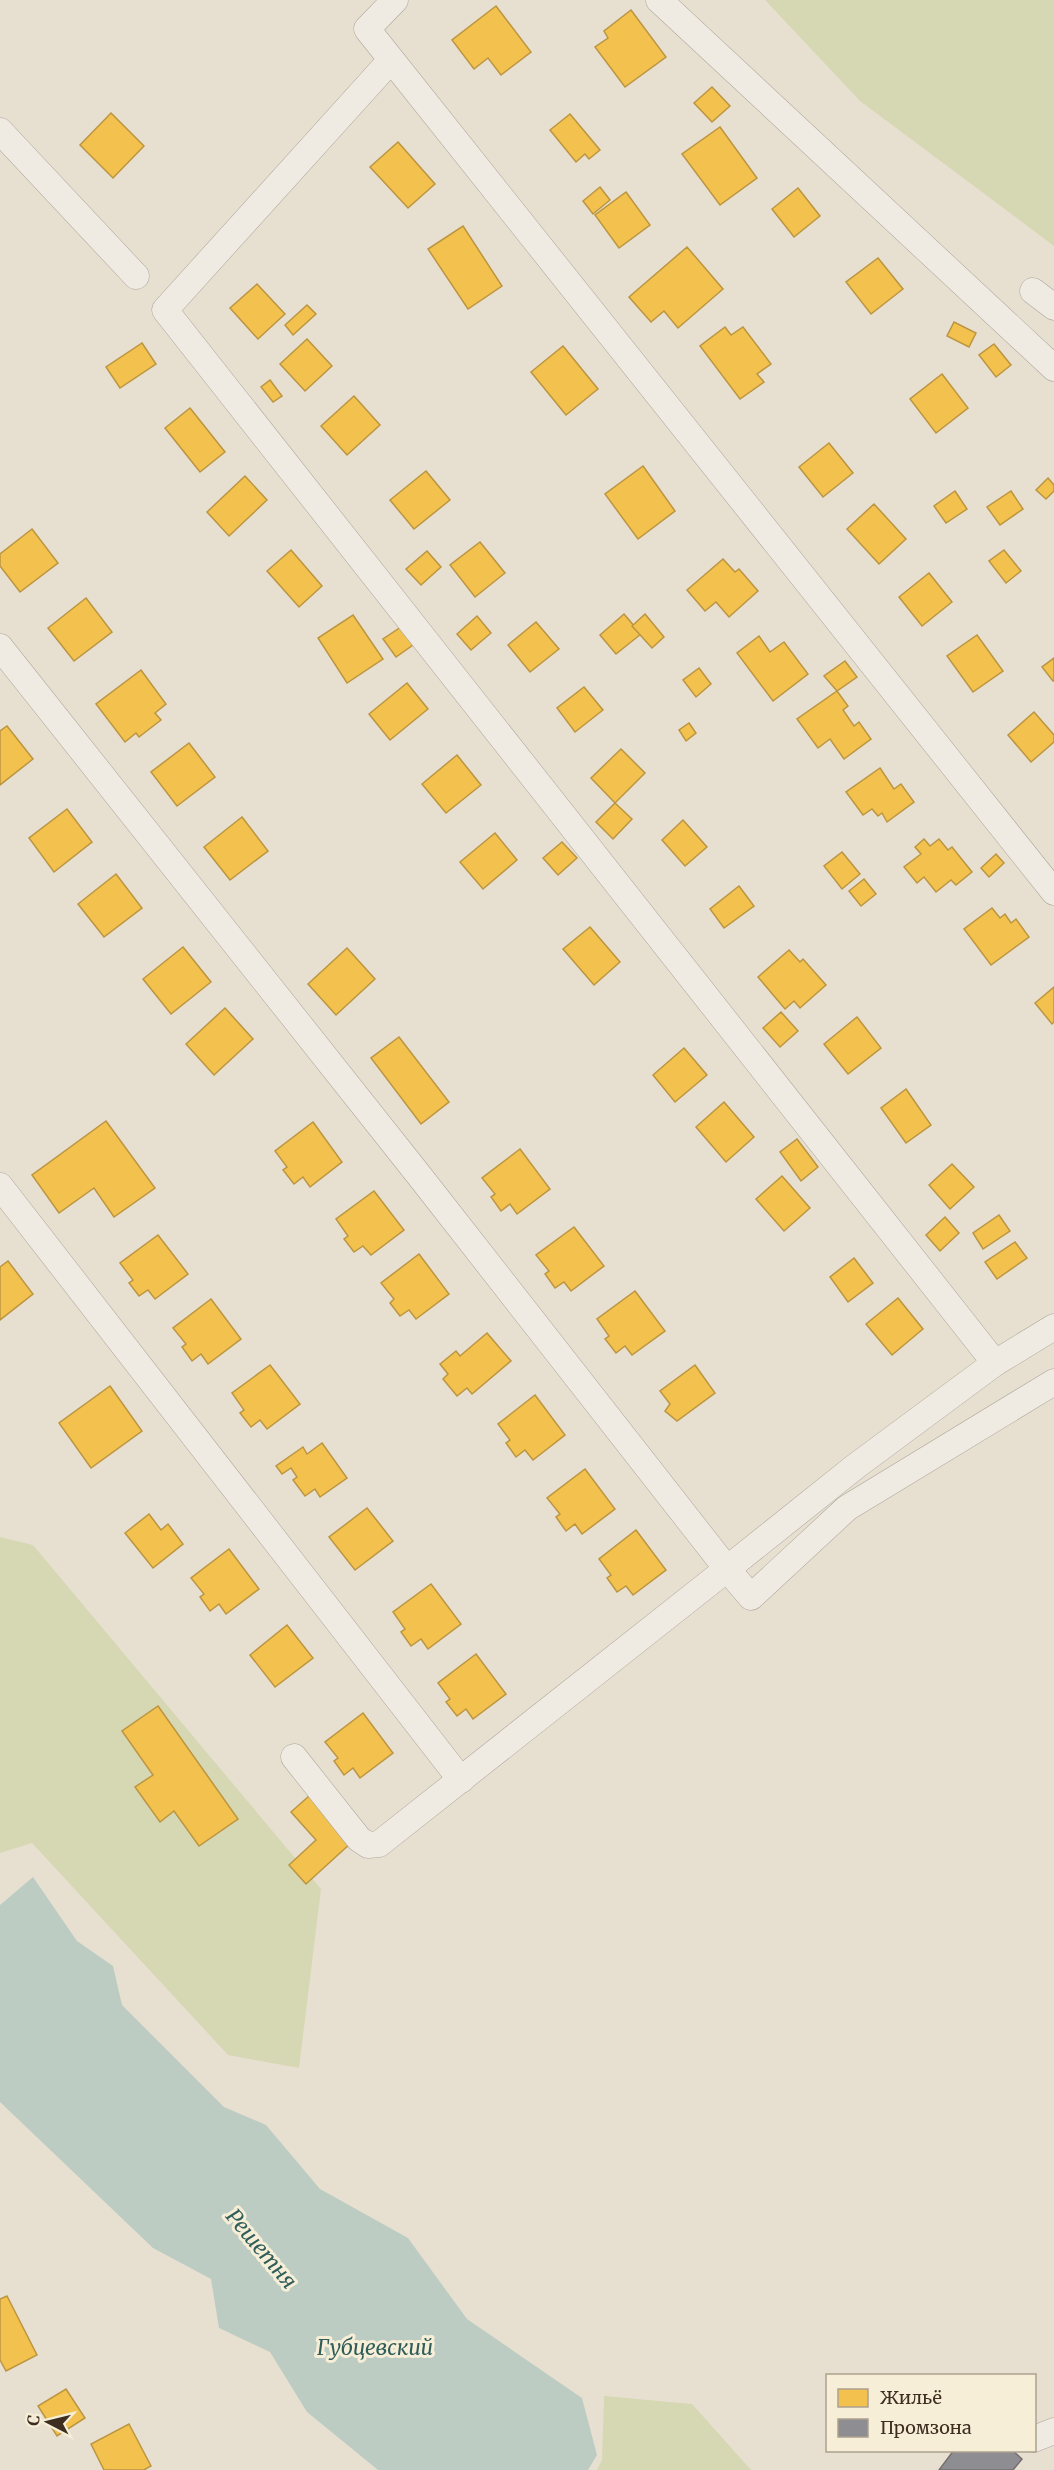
<svg xmlns="http://www.w3.org/2000/svg" width="1054" height="2470" font-family="Merriweather,serif">
<style>
.green{fill:#d6d7b3}
.water{fill:#bcccc2}
.homes{fill:#f2c14e;stroke:#bc9540;stroke-width:1.5}
.industry{fill:#8d8d92;stroke:#757070;stroke-width:1.5}
.lines{fill:none;stroke-linecap:round;stroke-linejoin:round}
.minor-casing{stroke:#ada599;stroke-width:27}
.minor{stroke:#efebe3;stroke-width:26}
.labels{text-anchor:middle;stroke-width:6;stroke-linejoin:round;paint-order:stroke}
.water-label{font-size:21px;font-style:italic;fill:#2f5d5a;stroke:#f7eed8}
</style>
<rect width="100%" height="100%" fill="#e7e0d1"/>
<g class="green">
<path d="M 765,0 L 1054,0 L 1054,246 L 860,101 Z"/>
<path d="M 0,1537 L 33,1545 L 321,1889 L 299,2068 L 228,2055 L 32,1843 L 0,1853 Z"/>
<path d="M 604,2396 L 692,2404 L 751,2470 L 597,2470 L 602,2460 Z"/>
</g>
<path class="water" d="M 33,1877 L 77,1941 L 113,1966 L 122,2005 L 224,2107 L 266,2125 L 320,2189 L 408,2238 L 467,2319 L 582,2398 L 597,2455 L 588,2470 L 378,2470 L 307,2412 L 270,2352 L 219,2328 L 211,2279 L 153,2248 L 0,2102 L 0,1905 Z"/>
<g class="homes">
<path d="M 496,6 L 531,52 L 501,75 L 488,58 L 474,69 L 452,40 Z"/>
<path d="M 631,10 L 666,57 L 625,87 L 595,47 L 608,38 L 604,31 Z"/>
<path d="M 712,87 L 730,106 L 712,122 L 694,103 Z"/>
<path d="M 111,113 L 144,146 L 113,178 L 80,145 Z"/>
<path d="M 570,114 L 600,150 L 589,159 L 585,154 L 576,162 L 550,130 Z"/>
<path d="M 720,127 L 757,178 L 720,205 L 682,154 Z"/>
<path d="M 398,142 L 435,184 L 408,208 L 370,167 Z"/>
<path d="M 600,187 L 610,200 L 593,214 L 583,201 Z"/>
<path d="M 798,188 L 820,216 L 794,237 L 772,209 Z"/>
<path d="M 626,192 L 650,225 L 619,248 L 595,215 Z"/>
<path d="M 463,226 L 502,286 L 468,309 L 428,249 Z"/>
<path d="M 687,247 L 723,289 L 678,328 L 664,311 L 651,322 L 629,297 Z"/>
<path d="M 878,258 L 903,289 L 871,314 L 846,282 Z"/>
<path d="M 257,284 L 285,314 L 258,339 L 230,308 Z"/>
<path d="M 307,305 L 316,314 L 293,335 L 285,325 Z"/>
<path d="M 954,322 L 976,333 L 969,347 L 947,336 Z"/>
<path d="M 725,327 L 731,335 L 743,327 L 771,364 L 757,374 L 764,382 L 740,399 L 700,346 Z"/>
<path d="M 307,339 L 332,366 L 305,391 L 280,364 Z"/>
<path d="M 142,343 L 156,364 L 120,388 L 106,367 Z"/>
<path d="M 994,344 L 1011,365 L 996,377 L 979,355 Z"/>
<path d="M 563,346 L 598,389 L 566,415 L 531,372 Z"/>
<path d="M 942,374 L 968,408 L 936,433 L 910,399 Z"/>
<path d="M 270,380 L 282,396 L 273,402 L 261,387 Z"/>
<path d="M 354,396 L 380,425 L 347,455 L 321,426 Z"/>
<path d="M 190,408 L 225,452 L 200,472 L 165,428 Z"/>
<path d="M 829,443 L 853,473 L 823,497 L 799,467 Z"/>
<path d="M 643,466 L 675,511 L 638,539 L 605,494 Z"/>
<path d="M 426,471 L 450,500 L 414,529 L 390,500 Z"/>
<path d="M 245,476 L 267,500 L 229,536 L 207,512 Z"/>
<path d="M 1048,478 L 1054,485 L 1054,491 L 1046,499 L 1036,490 Z"/>
<path d="M 955,491 L 967,509 L 946,523 L 934,506 Z"/>
<path d="M 1011,491 L 1023,509 L 1000,525 L 987,507 Z"/>
<path d="M 874,504 L 906,539 L 879,564 L 847,529 Z"/>
<path d="M 32,529 L 58,563 L 20,592 L 0,566 L 0,554 Z"/>
<path d="M 480,542 L 505,573 L 475,597 L 450,565 Z"/>
<path d="M 291,550 L 322,586 L 299,607 L 267,571 Z"/>
<path d="M 1004,550 L 1021,571 L 1006,583 L 989,561 Z"/>
<path d="M 427,551 L 441,567 L 421,585 L 406,569 Z"/>
<path d="M 723,559 L 735,572 L 739,569 L 758,591 L 729,617 L 716,602 L 705,611 L 687,590 Z"/>
<path d="M 929,573 L 952,602 L 922,626 L 899,597 Z"/>
<path d="M 86,598 L 112,632 L 74,661 L 48,628 Z"/>
<path d="M 624,614 L 641,634 L 616,654 L 600,635 Z"/>
<path d="M 645,614 L 664,637 L 652,648 L 632,626 Z"/>
<path d="M 353,615 L 383,659 L 347,683 L 318,638 Z"/>
<path d="M 477,616 L 491,633 L 471,650 L 457,634 Z"/>
<path d="M 536,622 L 559,649 L 530,672 L 508,645 Z"/>
<path d="M 401,627 L 413,645 L 396,657 L 383,639 Z"/>
<path d="M 977,635 L 1003,671 L 973,692 L 947,656 Z"/>
<path d="M 759,636 L 770,652 L 784,642 L 808,674 L 773,701 L 737,653 Z"/>
<path d="M 1054,658 L 1054,681 L 1053,681 L 1042,667 Z"/>
<path d="M 845,661 L 857,677 L 837,691 L 824,676 Z"/>
<path d="M 699,668 L 711,684 L 696,697 L 683,680 Z"/>
<path d="M 141,670 L 166,704 L 155,713 L 161,720 L 139,737 L 136,733 L 125,742 L 96,704 Z"/>
<path d="M 407,683 L 428,709 L 390,740 L 369,714 Z"/>
<path d="M 584,687 L 603,710 L 575,732 L 557,708 Z"/>
<path d="M 837,691 L 848,706 L 843,710 L 854,726 L 859,722 L 871,739 L 844,759 L 830,739 L 818,748 L 797,719 Z"/>
<path d="M 1034,712 L 1054,735 L 1054,742 L 1031,762 L 1008,735 Z"/>
<path d="M 689,723 L 696,733 L 686,741 L 679,730 Z"/>
<path d="M 7,726 L 33,759 L 0,785 L 0,731 Z"/>
<path d="M 189,743 L 215,777 L 177,806 L 151,772 Z"/>
<path d="M 621,749 L 645,773 L 615,803 L 591,778 Z"/>
<path d="M 457,755 L 481,785 L 446,813 L 422,784 Z"/>
<path d="M 880,768 L 894,789 L 901,784 L 914,802 L 887,822 L 882,813 L 878,816 L 872,809 L 863,815 L 846,792 Z"/>
<path d="M 615,803 L 632,819 L 613,839 L 596,822 Z"/>
<path d="M 67,809 L 92,842 L 54,872 L 29,838 Z"/>
<path d="M 242,817 L 268,851 L 230,880 L 204,847 Z"/>
<path d="M 683,820 L 707,847 L 685,866 L 662,840 Z"/>
<path d="M 495,833 L 517,860 L 483,889 L 460,862 Z"/>
<path d="M 924,839 L 930,846 L 939,839 L 948,850 L 952,847 L 972,872 L 956,885 L 951,880 L 936,892 L 924,877 L 917,883 L 904,867 L 921,854 L 915,847 Z"/>
<path d="M 562,842 L 577,858 L 558,875 L 543,858 Z"/>
<path d="M 842,852 L 860,874 L 842,889 L 824,866 Z"/>
<path d="M 996,854 L 1004,863 L 989,877 L 981,868 Z"/>
<path d="M 116,874 L 142,908 L 104,937 L 78,904 Z"/>
<path d="M 864,879 L 876,894 L 861,906 L 849,891 Z"/>
<path d="M 739,886 L 754,906 L 724,928 L 710,909 Z"/>
<path d="M 992,908 L 1000,918 L 1005,914 L 1011,923 L 1016,919 L 1029,937 L 991,965 L 964,929 Z"/>
<path d="M 590,927 L 620,962 L 594,985 L 563,949 Z"/>
<path d="M 183,947 L 211,982 L 171,1014 L 143,979 Z"/>
<path d="M 347,948 L 375,979 L 336,1015 L 308,984 Z"/>
<path d="M 789,950 L 800,962 L 803,959 L 826,985 L 800,1008 L 794,1001 L 785,1009 L 758,977 Z"/>
<path d="M 1054,987 L 1054,1022 L 1052,1024 L 1035,1003 Z"/>
<path d="M 225,1008 L 253,1039 L 214,1075 L 186,1044 Z"/>
<path d="M 781,1012 L 798,1031 L 780,1047 L 763,1028 Z"/>
<path d="M 857,1017 L 881,1048 L 848,1074 L 824,1044 Z"/>
<path d="M 399,1037 L 449,1102 L 421,1124 L 371,1058 Z"/>
<path d="M 684,1048 L 707,1075 L 675,1102 L 653,1075 Z"/>
<path d="M 906,1089 L 931,1125 L 906,1143 L 881,1108 Z"/>
<path d="M 724,1102 L 754,1137 L 726,1162 L 696,1127 Z"/>
<path d="M 106,1121 L 155,1188 L 114,1217 L 94,1188 L 59,1213 L 32,1175 Z"/>
<path d="M 313,1122 L 342,1162 L 310,1187 L 303,1177 L 294,1184 L 283,1170 L 287,1167 L 275,1151 Z"/>
<path d="M 797,1139 L 818,1167 L 801,1181 L 780,1152 Z"/>
<path d="M 520,1149 L 550,1189 L 517,1214 L 510,1204 L 501,1211 L 491,1197 L 495,1194 L 482,1178 Z"/>
<path d="M 952,1164 L 974,1187 L 950,1209 L 929,1185 Z"/>
<path d="M 782,1176 L 810,1208 L 784,1231 L 756,1199 Z"/>
<path d="M 374,1191 L 404,1230 L 371,1255 L 363,1246 L 354,1252 L 344,1239 L 348,1236 L 336,1219 Z"/>
<path d="M 999,1215 L 1010,1231 L 983,1249 L 973,1233 Z"/>
<path d="M 945,1217 L 959,1233 L 940,1251 L 926,1235 Z"/>
<path d="M 574,1227 L 604,1266 L 571,1291 L 564,1282 L 555,1288 L 545,1274 L 549,1271 L 536,1255 Z"/>
<path d="M 158,1235 L 188,1274 L 155,1299 L 148,1290 L 139,1296 L 129,1283 L 133,1280 L 120,1263 Z"/>
<path d="M 1015,1242 L 1027,1258 L 997,1279 L 985,1262 Z"/>
<path d="M 419,1254 L 449,1294 L 416,1319 L 409,1310 L 400,1316 L 390,1303 L 394,1299 L 381,1283 Z"/>
<path d="M 854,1258 L 873,1283 L 848,1302 L 830,1277 Z"/>
<path d="M 8,1261 L 33,1294 L 0,1320 L 0,1267 Z"/>
<path d="M 635,1291 L 665,1331 L 632,1355 L 625,1346 L 616,1353 L 605,1339 L 609,1336 L 597,1319 Z"/>
<path d="M 898,1298 L 923,1329 L 892,1355 L 866,1324 Z"/>
<path d="M 211,1299 L 241,1339 L 208,1364 L 201,1354 L 192,1361 L 182,1347 L 186,1344 L 173,1328 Z"/>
<path d="M 487,1333 L 511,1361 L 472,1394 L 467,1388 L 457,1396 L 443,1379 L 448,1374 L 440,1364 L 456,1351 L 460,1356 Z"/>
<path d="M 270,1365 L 300,1404 L 267,1429 L 260,1420 L 251,1427 L 240,1413 L 244,1410 L 232,1393 Z"/>
<path d="M 695,1365 L 715,1393 L 677,1421 L 665,1411 L 670,1404 L 660,1391 Z"/>
<path d="M 110,1386 L 142,1431 L 91,1468 L 59,1423 Z"/>
<path d="M 535,1395 L 565,1435 L 533,1460 L 525,1450 L 516,1457 L 506,1443 L 510,1440 L 498,1424 Z"/>
<path d="M 322,1443 L 347,1478 L 320,1497 L 315,1489 L 305,1496 L 293,1480 L 297,1477 L 291,1468 L 282,1474 L 276,1466 L 303,1447 L 307,1454 Z"/>
<path d="M 585,1469 L 615,1509 L 582,1534 L 575,1524 L 566,1531 L 556,1517 L 560,1514 L 547,1498 Z"/>
<path d="M 367,1508 L 393,1541 L 355,1570 L 329,1537 Z"/>
<path d="M 149,1514 L 161,1530 L 168,1524 L 183,1544 L 153,1568 L 125,1533 Z"/>
<path d="M 636,1530 L 666,1570 L 633,1595 L 626,1586 L 617,1592 L 607,1578 L 611,1575 L 599,1559 Z"/>
<path d="M 229,1549 L 259,1589 L 226,1614 L 219,1604 L 210,1611 L 200,1597 L 204,1594 L 191,1578 Z"/>
<path d="M 431,1584 L 461,1624 L 428,1649 L 421,1639 L 411,1646 L 401,1632 L 405,1629 L 393,1612 Z"/>
<path d="M 287,1625 L 313,1658 L 275,1687 L 250,1655 Z"/>
<path d="M 476,1654 L 506,1694 L 473,1719 L 466,1709 L 457,1716 L 446,1702 L 450,1699 L 438,1683 Z"/>
<path d="M 158,1706 L 238,1819 L 199,1846 L 174,1811 L 160,1822 L 135,1787 L 153,1775 L 122,1731 Z"/>
<path d="M 363,1713 L 393,1753 L 360,1778 L 353,1768 L 344,1775 L 334,1761 L 338,1758 L 325,1742 Z"/>
<path d="M 309,1796 L 351,1843 L 306,1884 L 289,1865 L 316,1840 L 291,1812 Z"/>
<path d="M 7,2296 L 37,2355 L 6,2371 L 0,2360 L 0,2299 Z"/>
<path d="M 66,2389 L 85,2418 L 57,2436 L 38,2406 Z"/>
<path d="M 129,2424 L 151,2466 L 144,2470 L 104,2470 L 91,2444 Z"/>
</g>
<path class="industry" d="M 954,2450 L 1012,2450 L 1022,2459 L 1013,2470 L 939,2470 Z"/>
<g class="lines">
<defs>
<g id="minor">
<path d="M 395,0 L 367,29 L 1054,892"/>
<path d="M 659,0 L 1054,368"/>
<path d="M 391,60 L 165,310 L 995,1363 L 1054,1327"/>
<path d="M 0,131 L 136,276"/>
<path d="M 1033,291 L 1054,307"/>
<path d="M 0,647 L 418,1174 L 727,1569 L 856,1466 L 995,1363"/>
<path d="M 0,1186 L 461,1780"/>
<path d="M 294,1757 L 359,1839 L 368,1845 L 379,1844 L 727,1569 L 751,1597 L 847,1508 L 1054,1382"/>
<path d="M 1034,2439 L 1054,2431"/>
</g>
</defs>
<use href="#minor" class="minor-casing"/>
<use href="#minor" class="minor"/>
</g>
<g class="labels">
<g class="water-label">
<text transform="translate(261 2249) rotate(50)" y="7">Решетня</text>
<text x="375" y="2355">Губцевский</text>
</g>
</g>
<rect x="826" y="2374" width="210" height="78" fill="#f7eed8" stroke="#ada18e" stroke-width="1.5"/>
<rect x="838" y="2389" width="30" height="18" fill="#f2c14e" stroke="#ada18e" stroke-width="1.5"/>
<text x="880" y="2404" font-size="18" fill="#3d2e20">Жильё</text>
<rect x="838" y="2419" width="30" height="18" fill="#8d8d92" stroke="#ada18e" stroke-width="1.5"/>
<text x="880" y="2434" font-size="18" fill="#3d2e20">Промзона</text>
<g transform="translate(48 2422) rotate(277)" stroke="#f7eed8" stroke-width="4.5" paint-order="stroke">
<path d="M0-4.5L10 22L0 15L-10 22Z" fill="#3d2e20"/>
<text y="-9" font-size="16" font-weight="bold" text-anchor="middle" fill="#3d2e20">С</text>
</g>
</svg>
